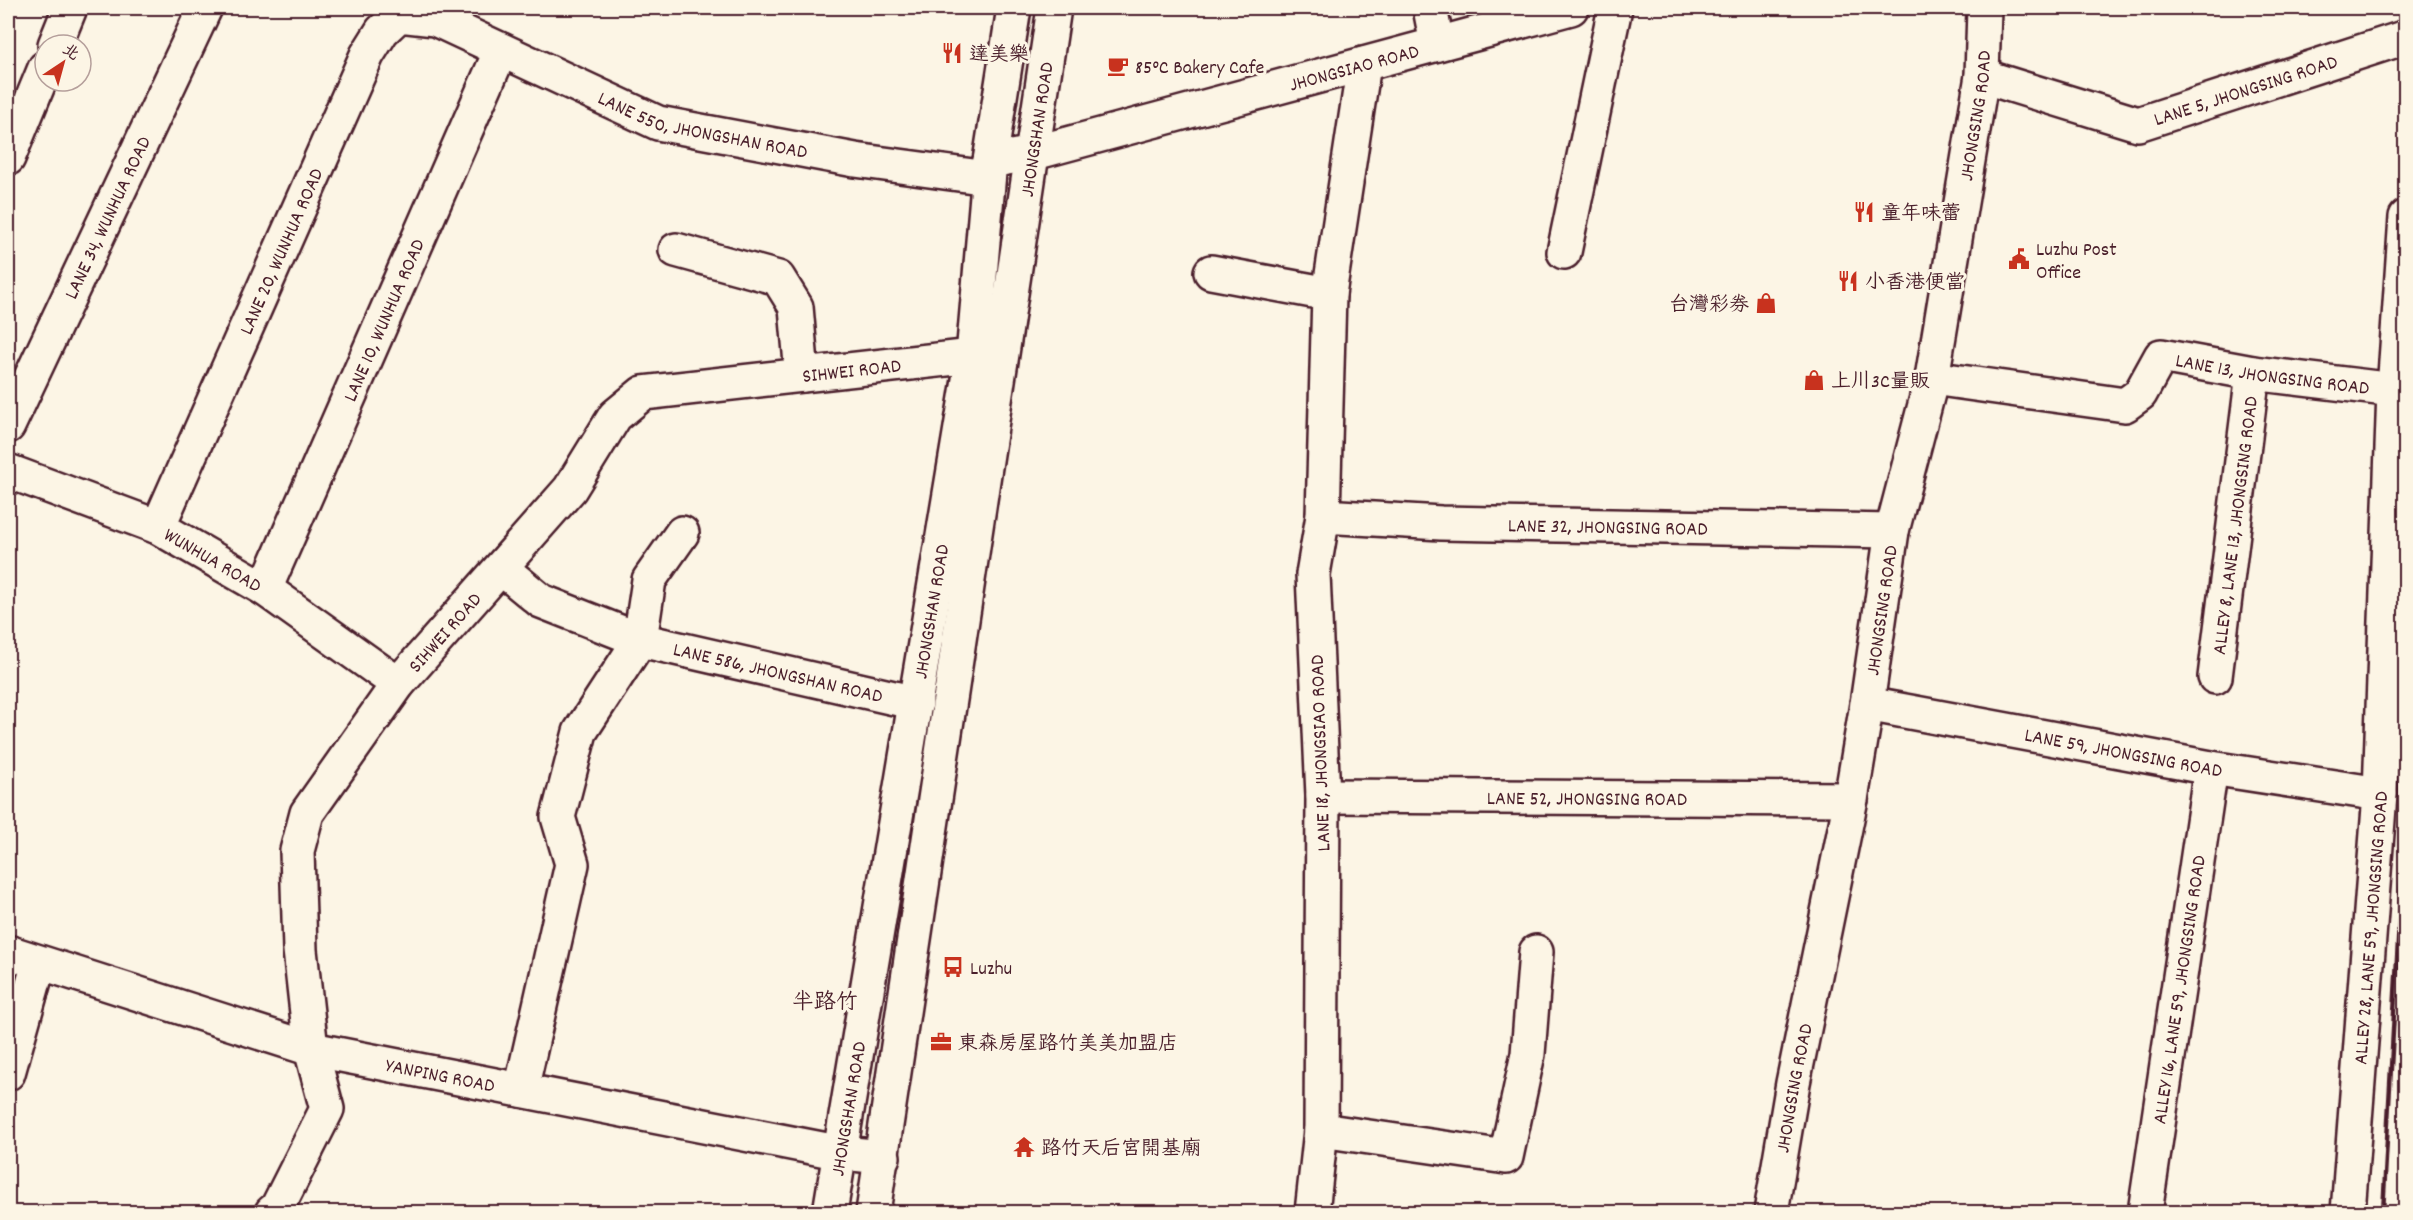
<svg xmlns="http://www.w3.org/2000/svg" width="2413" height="1220" font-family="Dekko,'LXGW WenKai TC',sans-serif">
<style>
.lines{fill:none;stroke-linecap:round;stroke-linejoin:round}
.minor-casing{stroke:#4a1f2b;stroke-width:38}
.major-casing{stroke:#4a1f2b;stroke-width:38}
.minor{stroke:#fcf5e5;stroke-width:33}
.major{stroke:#fcf5e5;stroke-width:33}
.rail{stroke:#4a1f2b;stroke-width:4.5}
.labels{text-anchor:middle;stroke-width:6;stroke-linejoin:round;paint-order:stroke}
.poi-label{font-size:20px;fill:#4a1f2b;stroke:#fcf5e5;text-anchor:start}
.street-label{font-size:20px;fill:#4a1f2b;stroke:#fcf5e5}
.quarter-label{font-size:22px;fill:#4a1f2b;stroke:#fcf5e5}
</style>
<rect width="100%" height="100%" fill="#fcf5e5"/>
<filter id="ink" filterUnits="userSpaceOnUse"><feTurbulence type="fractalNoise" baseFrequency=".0167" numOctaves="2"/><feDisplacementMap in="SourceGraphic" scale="12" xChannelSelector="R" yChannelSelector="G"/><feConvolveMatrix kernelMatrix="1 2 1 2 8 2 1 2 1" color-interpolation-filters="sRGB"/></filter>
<g filter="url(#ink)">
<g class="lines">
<defs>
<g id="minor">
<path d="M 1430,8 L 1437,44"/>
<path d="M 55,45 L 70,8"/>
<path id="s1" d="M 1982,76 L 2138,124 L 2406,37"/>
<path d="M 8,158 L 45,68"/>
<path id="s2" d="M 990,161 L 1034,153 L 1571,8"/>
<path d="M 676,250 L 778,278 L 796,307 L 802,375"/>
<path d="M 1564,252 L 1615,8"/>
<path d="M 1211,272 L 1329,294 L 1364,64"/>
<path id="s3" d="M 1932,378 L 2125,405 L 2140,394 L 2161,356 L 2253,373 L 2394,390 L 2406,217"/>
<path id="s4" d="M 8,426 L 205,8"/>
<path id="s5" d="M 8,471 L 158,527 L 265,589 L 398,684"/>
<path id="s6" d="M 1323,516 L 1441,523 L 1892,531"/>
<path id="s7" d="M 158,527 L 367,55 L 382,31 L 399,15 L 435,19 L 658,123 L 855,160 L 988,178"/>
<path id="s8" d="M 501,568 L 541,601 L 640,640 L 916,703"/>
<path id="s9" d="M 265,589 L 501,50"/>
<path id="s10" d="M 2215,677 L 2253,373"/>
<path id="s11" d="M 1867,704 L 2211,768 L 2380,794"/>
<path id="s12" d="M 1323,796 L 1851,799"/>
<path id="s13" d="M 8,952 L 311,1049 L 842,1153 L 883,1157"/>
<path d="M 8,1073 L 39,963"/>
<path d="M 521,1090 L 572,864 L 558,817 L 580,732 L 640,640 L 649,580 L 682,533"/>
<path d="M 1321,1130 L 1506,1157 L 1528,1054 L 1536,952"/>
<path id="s14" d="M 272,1212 L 277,1208 L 327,1109 L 311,1049 L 300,950 L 297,851 L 307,813 L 398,684 L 570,489 L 615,416 L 643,393 L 973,356"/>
<path d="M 1312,1212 L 1321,1130 L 1323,796 L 1313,574 L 1323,516 L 1329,294"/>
<path id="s15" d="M 1771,1212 L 1793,1083 L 1851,799 L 1867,704 L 1892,531 L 1932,378 L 1982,76 L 1984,8"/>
<path id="s16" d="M 2145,1212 L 2211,768"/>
<path id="s17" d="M 2348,1212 L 2380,794 L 2394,390"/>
</g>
<g id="major">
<path id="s18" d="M 830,1212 L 973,356 L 990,161 L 1014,8"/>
<path id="s19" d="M 873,1212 L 1054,8"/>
</g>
</defs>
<use href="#minor" class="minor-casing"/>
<use href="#major" class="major-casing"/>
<use href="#minor" class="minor"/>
<use href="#major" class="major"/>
<path class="rail" d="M 2383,1212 L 2406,796"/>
</g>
</g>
<defs>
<symbol id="restaurant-bare" viewBox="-9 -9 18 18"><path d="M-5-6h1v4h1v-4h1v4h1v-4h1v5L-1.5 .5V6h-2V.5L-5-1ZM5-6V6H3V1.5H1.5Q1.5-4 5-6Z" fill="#c8321e" stroke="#fcf5e5" stroke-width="2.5" paint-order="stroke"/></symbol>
<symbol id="cafe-bare" viewBox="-9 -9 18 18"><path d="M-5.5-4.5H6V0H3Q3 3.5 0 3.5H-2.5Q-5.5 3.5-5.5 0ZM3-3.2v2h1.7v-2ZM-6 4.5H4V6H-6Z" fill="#c8321e" stroke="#fcf5e5" stroke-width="2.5" paint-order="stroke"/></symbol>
<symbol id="civic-bare" viewBox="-9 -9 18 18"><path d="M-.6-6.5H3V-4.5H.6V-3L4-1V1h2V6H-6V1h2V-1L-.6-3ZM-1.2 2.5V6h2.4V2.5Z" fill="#c8321e" stroke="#fcf5e5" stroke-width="2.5" paint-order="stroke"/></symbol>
<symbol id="shop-bare" viewBox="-9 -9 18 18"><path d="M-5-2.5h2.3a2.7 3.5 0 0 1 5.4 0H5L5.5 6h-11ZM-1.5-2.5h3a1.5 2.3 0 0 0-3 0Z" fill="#c8321e" stroke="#fcf5e5" stroke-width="2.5" paint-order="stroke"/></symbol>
<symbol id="bus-bare" viewBox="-9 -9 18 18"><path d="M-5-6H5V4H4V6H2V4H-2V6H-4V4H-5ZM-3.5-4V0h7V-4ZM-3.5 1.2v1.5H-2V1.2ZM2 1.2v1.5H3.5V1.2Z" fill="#c8321e" stroke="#fcf5e5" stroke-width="2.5" paint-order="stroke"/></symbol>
<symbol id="office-bare" viewBox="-9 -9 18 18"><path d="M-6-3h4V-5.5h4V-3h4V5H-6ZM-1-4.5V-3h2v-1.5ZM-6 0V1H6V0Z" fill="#c8321e" stroke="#fcf5e5" stroke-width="2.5" paint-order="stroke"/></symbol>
<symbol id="temple-bare" viewBox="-9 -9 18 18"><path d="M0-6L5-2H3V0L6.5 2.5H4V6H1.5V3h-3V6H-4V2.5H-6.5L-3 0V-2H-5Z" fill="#c8321e" stroke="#fcf5e5" stroke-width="2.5" paint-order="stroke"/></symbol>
</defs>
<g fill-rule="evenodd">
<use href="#restaurant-bare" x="937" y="38" width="30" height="30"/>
<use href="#cafe-bare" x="1103" y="51" width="30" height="30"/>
<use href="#restaurant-bare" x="1849" y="197" width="30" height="30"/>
<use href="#civic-bare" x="2004" y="244" width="30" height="30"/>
<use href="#restaurant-bare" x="1833" y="266" width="30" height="30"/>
<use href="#shop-bare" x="1751" y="288" width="30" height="30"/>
<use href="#shop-bare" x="1799" y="365" width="30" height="30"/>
<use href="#bus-bare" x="938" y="952" width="30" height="30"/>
<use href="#office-bare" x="926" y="1027" width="30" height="30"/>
<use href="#temple-bare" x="1009" y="1132" width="30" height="30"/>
</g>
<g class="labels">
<g class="poi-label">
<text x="969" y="60">達美樂</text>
<text x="1135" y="73">85°C Bakery Cafe</text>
<text x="1881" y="219">童年味蕾</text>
<text x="2036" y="255">Luzhu Post<tspan x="2036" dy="23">Office</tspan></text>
<text x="1865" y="288">小香港便當</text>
<text x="1749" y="310" text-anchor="end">台灣彩券</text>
<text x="1831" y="387">上川3C量販</text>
<text x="970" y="974">Luzhu</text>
<text x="958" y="1049">東森房屋路竹美美加盟店</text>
<text x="1041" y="1154">路竹天后宮開基廟</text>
</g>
<g class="street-label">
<text dy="7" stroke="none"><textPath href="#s2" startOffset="376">JHONGSIAO ROAD</textPath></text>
<text dy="7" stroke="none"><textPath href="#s1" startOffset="276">LANE 5, JHONGSING ROAD</textPath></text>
<text dy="7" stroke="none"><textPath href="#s15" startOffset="1116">JHONGSING ROAD</textPath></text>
<text dy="7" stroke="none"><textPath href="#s7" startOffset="894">LANE 550, JHONGSHAN ROAD</textPath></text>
<text dy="7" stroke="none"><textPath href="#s19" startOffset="1095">JHONGSHAN ROAD</textPath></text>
<text dy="7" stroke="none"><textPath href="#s4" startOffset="231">LANE 34, WUNHUA ROAD</textPath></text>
<text dy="7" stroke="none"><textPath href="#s7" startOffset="302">LANE 20, WUNHUA ROAD</textPath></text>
<text dy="7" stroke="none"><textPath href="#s9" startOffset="294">LANE 10, WUNHUA ROAD</textPath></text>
<text dy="7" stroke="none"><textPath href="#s14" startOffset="1167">SIHWEI ROAD</textPath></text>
<text dy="7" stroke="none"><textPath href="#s3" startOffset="370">LANE 13, JHONGSING ROAD</textPath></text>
<text dy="7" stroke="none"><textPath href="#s10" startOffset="153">ALLEY 8, LANE 13, JHONGSING ROAD</textPath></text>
<text dy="7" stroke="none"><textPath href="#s6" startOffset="285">LANE 32, JHONGSING ROAD</textPath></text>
<text dy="7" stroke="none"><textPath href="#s5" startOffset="224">WUNHUA ROAD</textPath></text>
<text dy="7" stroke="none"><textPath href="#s15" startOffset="612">JHONGSING ROAD</textPath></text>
<text dy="7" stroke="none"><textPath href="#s18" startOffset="609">JHONGSHAN ROAD</textPath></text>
<text dy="7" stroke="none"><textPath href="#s14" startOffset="645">SIHWEI ROAD</textPath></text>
<text dy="7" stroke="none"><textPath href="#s8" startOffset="300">LANE 586, JHONGSHAN ROAD</textPath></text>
<text dy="7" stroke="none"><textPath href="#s11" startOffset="261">LANE 59, JHONGSING ROAD</textPath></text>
<text transform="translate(1319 753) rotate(-92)" y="7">LANE 18, JHONGSIAO ROAD</text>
<text dy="7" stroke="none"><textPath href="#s12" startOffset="264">LANE 52, JHONGSING ROAD</textPath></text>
<text dy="7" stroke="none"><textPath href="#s17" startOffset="285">ALLEY 28, LANE 59, JHONGSING ROAD</textPath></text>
<text dy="7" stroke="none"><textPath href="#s16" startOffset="225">ALLEY 16, LANE 59, JHONGSING ROAD</textPath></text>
<text dy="7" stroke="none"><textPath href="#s13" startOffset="450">YANPING ROAD</textPath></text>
<text dy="7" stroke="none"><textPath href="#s15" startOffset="126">JHONGSING ROAD</textPath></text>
<text dy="7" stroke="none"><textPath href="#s18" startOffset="105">JHONGSHAN ROAD</textPath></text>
</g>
<g class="quarter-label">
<text x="825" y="1008">半路竹</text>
</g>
</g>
<rect width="2413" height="1220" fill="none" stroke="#fcf5e5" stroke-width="30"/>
<rect x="15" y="15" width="2383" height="1190" fill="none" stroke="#4a1f2b" stroke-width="2" filter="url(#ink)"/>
<g transform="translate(63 63) rotate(36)"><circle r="28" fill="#fcf5e5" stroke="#b59f9b" stroke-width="1.5"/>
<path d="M0-4.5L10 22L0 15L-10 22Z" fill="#c8321e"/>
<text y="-9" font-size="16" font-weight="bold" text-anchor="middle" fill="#4a1f2b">北</text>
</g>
</svg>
